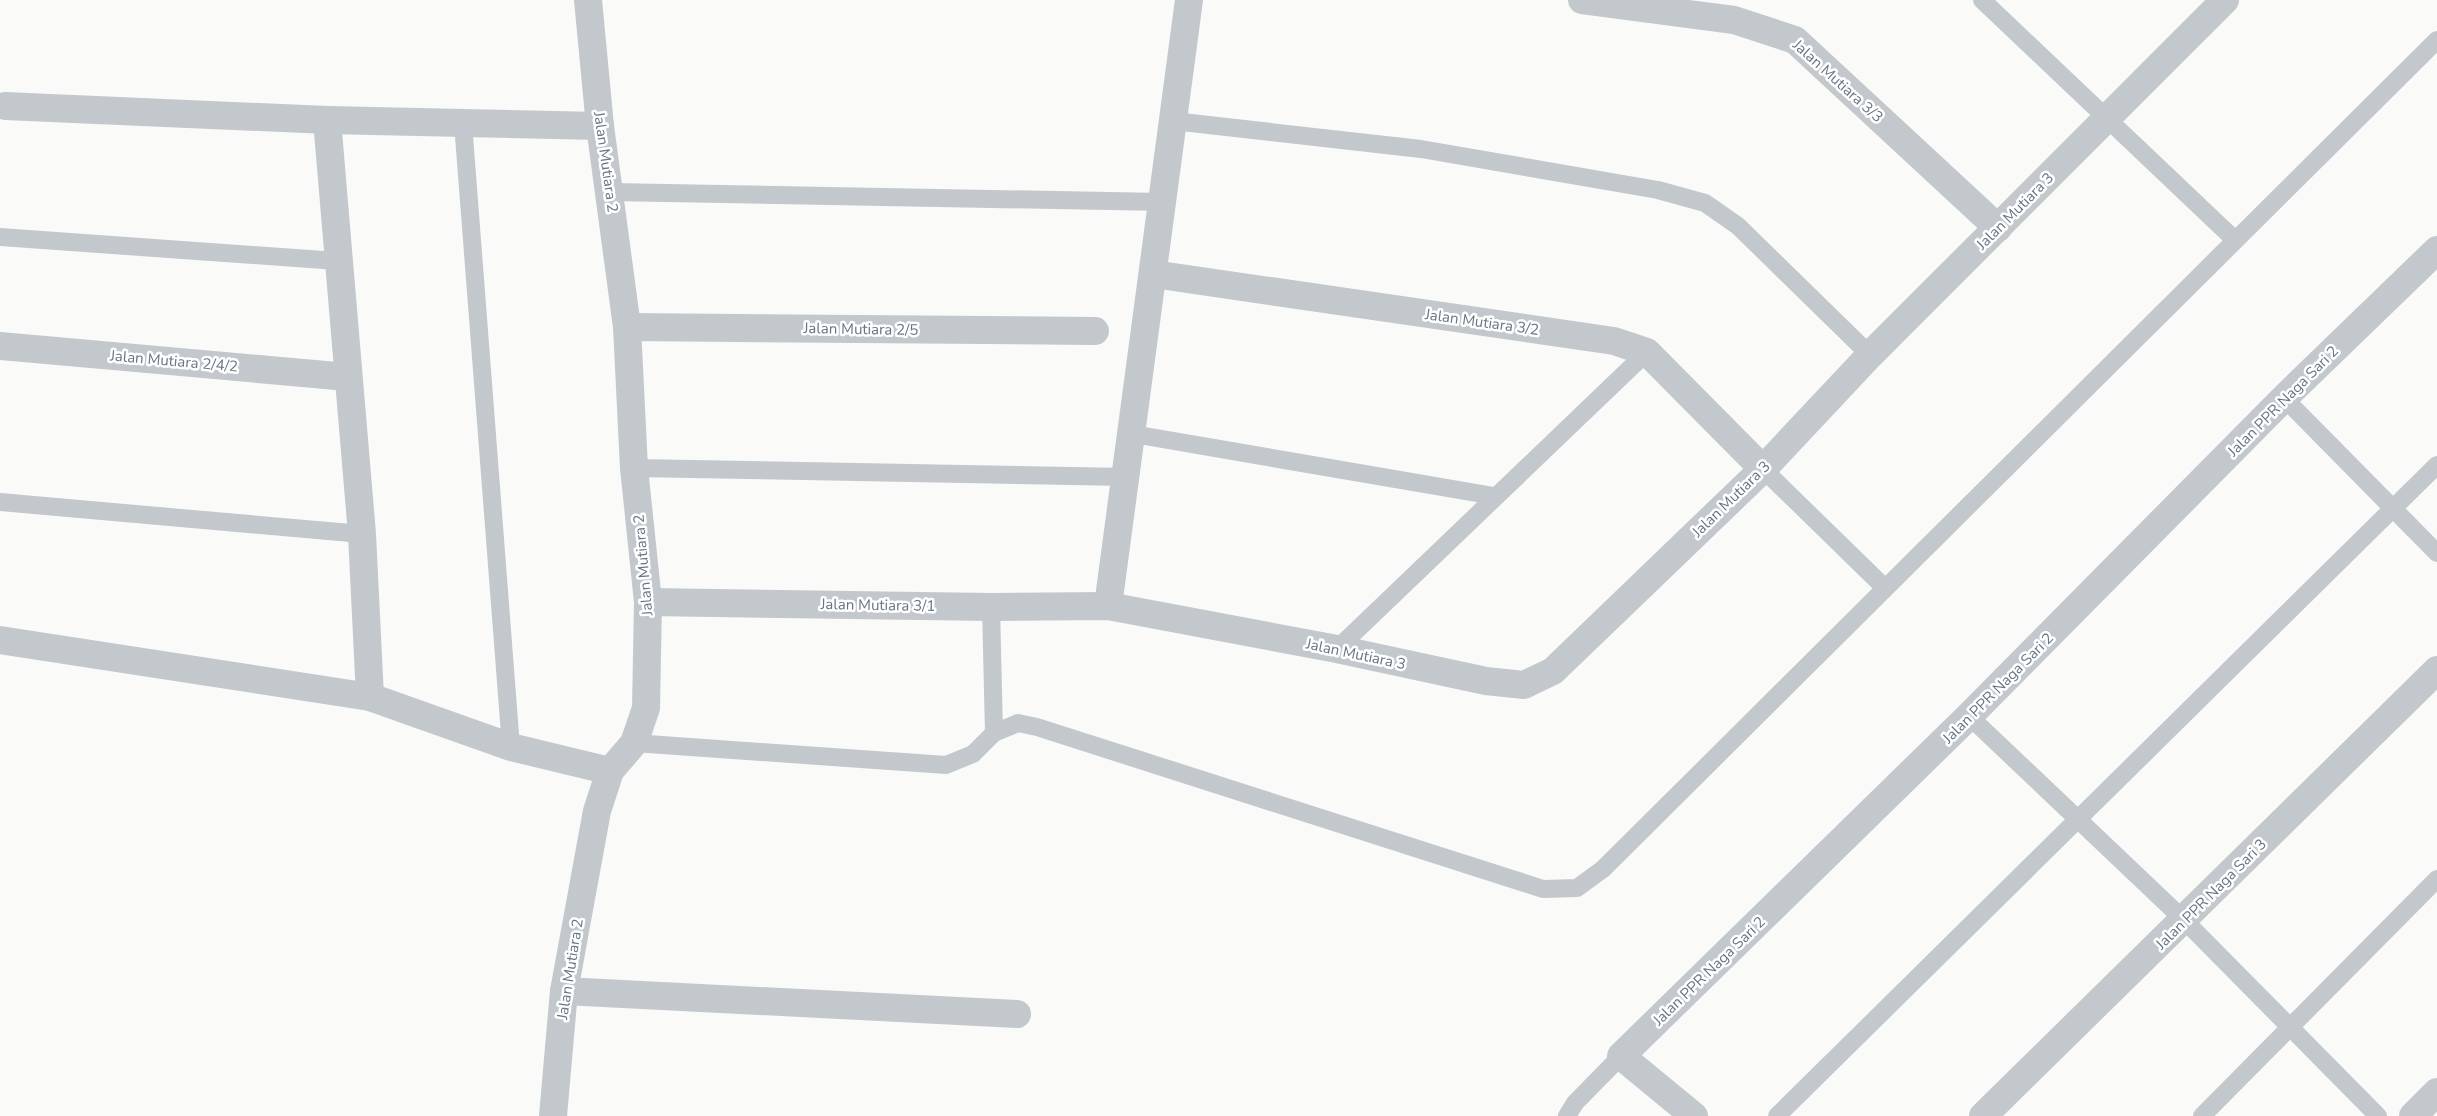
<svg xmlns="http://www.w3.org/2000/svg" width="2437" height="1116" font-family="'Nunito Sans',sans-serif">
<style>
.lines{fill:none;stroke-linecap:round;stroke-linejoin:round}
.service{stroke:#c3c8cc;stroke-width:18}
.minor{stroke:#c3c8cc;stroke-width:28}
.labels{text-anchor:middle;stroke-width:5;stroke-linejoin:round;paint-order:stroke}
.street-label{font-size:15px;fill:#657683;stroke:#fff}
</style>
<rect width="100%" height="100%" fill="#fafaf8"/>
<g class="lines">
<g class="service">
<path d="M 1982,0 L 2235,240"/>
<path d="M 1173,121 L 1421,149 L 1658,190 L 1705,203 L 1738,226 L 1870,355"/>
<path d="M 463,123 L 511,747"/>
<path d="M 610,192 L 1163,202"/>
<path d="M 0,237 L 337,261"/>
<path d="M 2284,398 L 2437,553"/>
<path d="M 1133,434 L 1494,496"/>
<path d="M 634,468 L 1127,477"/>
<path d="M 1763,469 L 1884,587"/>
<path d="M 0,502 L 362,534"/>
<path d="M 991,607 L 994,733"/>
<path d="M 1337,649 L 1647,352"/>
<path d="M 1969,716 L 2184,920 L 2378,1116"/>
<path d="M 634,743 L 946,765 L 973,754 L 994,733 L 1018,723 L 1037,727 L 1543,889 L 1577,888 L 1603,869 L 2437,40"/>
<path d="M 1567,1116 L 1575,1103 L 1621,1056"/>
<path d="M 1777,1116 L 2437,465"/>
<path d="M 2202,1116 L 2437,879"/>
</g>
<g class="minor">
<path d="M 1582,0 L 1734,20 L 1795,40 L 1998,228"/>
<path d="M 5,106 L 327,120 L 600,126"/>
<path d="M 1153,274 L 1614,341 L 1647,352 L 1763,469"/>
<path d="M 627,327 L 1095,331"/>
<path d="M 0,346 L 348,377"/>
<path d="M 648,602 L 991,607 L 1108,606 L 1337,649 L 1486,681 L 1524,685 L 1553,671 L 1763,469 L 1870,355 L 2225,0"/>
<path d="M 1108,606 L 1189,0"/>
<path d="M 0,640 L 370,697 L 362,534 L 327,120"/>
<path d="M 370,697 L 511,747 L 610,771"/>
<path d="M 564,991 L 1017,1014"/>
<path d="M 553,1116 L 564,991 L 597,811 L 610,771 L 634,743 L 646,708 L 648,602 L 634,468 L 627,327 L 600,126 L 588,0"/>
<path d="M 1694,1116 L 1621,1056 L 1969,716 L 2284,398 L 2437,250"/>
<path d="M 1983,1116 L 2437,670"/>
<path d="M 2413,1116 L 2437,1092"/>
</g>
</g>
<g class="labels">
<g class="street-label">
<text transform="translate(1838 81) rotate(42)" y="5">Jalan Mutiara 3/3</text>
<text transform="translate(606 162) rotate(82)" y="5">Jalan Mutiara 2</text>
<text transform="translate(2015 211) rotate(-45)" y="5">Jalan Mutiara 3</text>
<text transform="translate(1482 322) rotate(8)" y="5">Jalan Mutiara 3/2</text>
<text transform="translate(861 329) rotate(1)" y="5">Jalan Mutiara 2/5</text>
<text transform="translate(174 361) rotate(5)" y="5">Jalan Mutiara 2/4/2</text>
<text transform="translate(2283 401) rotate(-45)" y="5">Jalan PPR Naga Sari 2</text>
<text transform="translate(1731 499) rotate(-44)" y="5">Jalan Mutiara 3</text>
<text transform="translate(643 565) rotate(-95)" y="5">Jalan Mutiara 2</text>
<text transform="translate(878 605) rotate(1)" y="5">Jalan Mutiara 3/1</text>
<text transform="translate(1356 654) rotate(12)" y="5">Jalan Mutiara 3</text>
<text transform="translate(1998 688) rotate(-45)" y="5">Jalan PPR Naga Sari 2</text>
<text transform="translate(2211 894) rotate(-45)" y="5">Jalan PPR Naga Sari 3</text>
<text transform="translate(570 969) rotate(-81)" y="5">Jalan Mutiara 2</text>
<text transform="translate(1709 971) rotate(-44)" y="5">Jalan PPR Naga Sari 2</text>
</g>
</g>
</svg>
